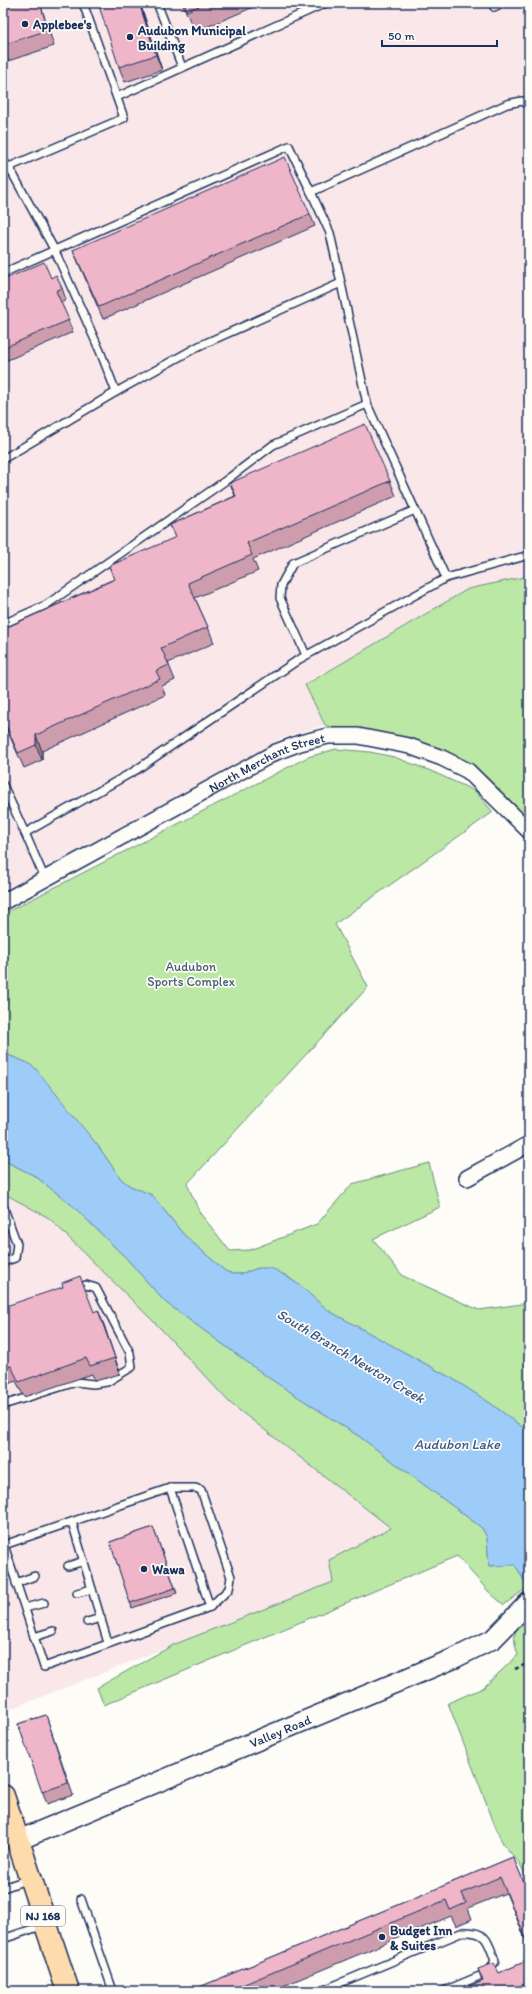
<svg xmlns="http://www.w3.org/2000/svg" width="532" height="1994" font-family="Itim,sans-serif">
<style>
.built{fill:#f9e7e9}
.green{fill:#bbe8a5;stroke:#6b8c82}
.water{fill:#9eccf9;stroke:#6a8dbb}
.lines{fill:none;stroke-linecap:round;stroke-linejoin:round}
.service-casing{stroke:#1b2f5e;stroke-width:10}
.minor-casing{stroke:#1b2f5e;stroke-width:18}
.tertiary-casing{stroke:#1b2f5e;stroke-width:22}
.primary-casing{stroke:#1b2f5e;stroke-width:25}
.path{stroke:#1b2f5e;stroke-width:2.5;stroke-dasharray:4 3;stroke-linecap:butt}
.service{stroke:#fdfcf7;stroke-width:7}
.minor{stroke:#fdfcf7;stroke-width:15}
.tertiary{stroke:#fdfcf7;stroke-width:19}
.primary{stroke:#fedbac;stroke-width:22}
.wall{fill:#ce9dad;stroke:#1b2f5e}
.shaded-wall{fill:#a77f8d;stroke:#1b2f5e}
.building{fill:#efb6c9;stroke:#1b2f5e}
.poi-dot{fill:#1b2f5e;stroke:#fdfcf7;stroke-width:1.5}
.labels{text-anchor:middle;stroke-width:3.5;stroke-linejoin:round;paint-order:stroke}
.shield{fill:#fdfcf7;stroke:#5f6c8c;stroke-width:1}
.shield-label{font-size:12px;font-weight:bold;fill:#1b2f5e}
.poi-label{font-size:13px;font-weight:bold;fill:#1b2f5e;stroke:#fdfcf7;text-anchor:start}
.street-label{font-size:13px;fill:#1b2f5e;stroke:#fdfcf7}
.park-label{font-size:13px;fill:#435d70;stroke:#fdfcf7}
.water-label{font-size:14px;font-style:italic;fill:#3c5685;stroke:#fdfcf7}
</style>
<rect width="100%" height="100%" fill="#fdfcf7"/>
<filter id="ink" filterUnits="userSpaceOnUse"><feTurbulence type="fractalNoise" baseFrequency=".025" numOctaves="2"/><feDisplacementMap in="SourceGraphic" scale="8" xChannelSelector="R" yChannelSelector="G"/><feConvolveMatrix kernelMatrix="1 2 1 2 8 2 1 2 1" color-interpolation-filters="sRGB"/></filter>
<g filter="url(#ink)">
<g class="built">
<path d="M 3,3 L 529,3 L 529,576 L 468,589 L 305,684 L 325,725 L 282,738 L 3,891 Z"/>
<path d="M 3,1193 L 49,1218 L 391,1528 L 329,1560 L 334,1582 L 5,1711 L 3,1705 Z"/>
</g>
<g class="green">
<path d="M 529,576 L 529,822 L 468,771 L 325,725 L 305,685 L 468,589 Z"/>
<path d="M 336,749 L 370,752 L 394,757 L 431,771 L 475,791 L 493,812 L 335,924 L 368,987 L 187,1184 L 200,1213 L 230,1251 L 250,1250 L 317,1224 L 352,1184 L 429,1163 L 440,1207 L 373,1239 L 403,1276 L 479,1310 L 529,1303 L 529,1432 L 490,1403 L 453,1379 L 329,1311 L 286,1275 L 259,1268 L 240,1274 L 233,1274 L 225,1271 L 184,1235 L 152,1195 L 130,1186 L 121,1179 L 98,1146 L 28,1063 L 3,1053 L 3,914 L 308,757 Z"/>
<path d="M 3,1160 L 35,1176 L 72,1205 L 127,1259 L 165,1302 L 269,1378 L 360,1437 L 482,1528 L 487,1537 L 489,1566 L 514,1564 C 521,1571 521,1580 529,1586 L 504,1605 L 489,1592 L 457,1556 L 104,1705 L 97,1688 L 173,1645 L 333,1582 L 329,1560 L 391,1528 L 230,1403 L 161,1329 L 49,1218 L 3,1193 Z"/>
<path d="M 529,1609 L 529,1884 L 520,1864 L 504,1845 L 499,1836 L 448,1703 L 483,1688 L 518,1655 C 510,1634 517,1625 529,1609 Z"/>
</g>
<path class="water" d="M 3,1053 L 28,1063 L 36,1069 L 98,1146 L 121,1179 L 130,1186 L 152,1195 L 184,1235 L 225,1271 L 233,1274 L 240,1274 L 259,1268 L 269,1268 L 276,1270 L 298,1284 L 329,1311 L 453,1379 L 490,1403 L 529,1432 L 529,1587 C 522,1580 521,1571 514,1565 L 489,1566 L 487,1537 L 482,1528 L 360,1437 L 269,1378 L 165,1302 L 127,1259 L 72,1205 L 35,1176 L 3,1160 Z"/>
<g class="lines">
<defs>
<g id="service">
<path d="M 83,3 L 124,118 L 9,167 L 55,251 L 100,351 L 116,392"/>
<path d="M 157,3 L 182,67"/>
<path d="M 494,7 L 503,3"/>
<path d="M 117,97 L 326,3"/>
<path d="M 3,161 L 9,167 L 3,169"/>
<path d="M 3,273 L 289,146 L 311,192"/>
<path d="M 341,283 L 330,233 L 311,192 L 507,104 L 522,101 L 529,105"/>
<path d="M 3,459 L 116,392 L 199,346 L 341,283 L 367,404 L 446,578 L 298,660 L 136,770 L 25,833 L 3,785"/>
<path d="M 446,578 L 529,555"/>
<path d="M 3,624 L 46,605 L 225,481 L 273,445 L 367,404"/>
<path d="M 306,655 L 280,598 L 281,585 L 293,563 L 415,510"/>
<path d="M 25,833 L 45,879"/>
<path d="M 3,1206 L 17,1244 L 15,1258 L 3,1262"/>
<path d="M 3,1405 L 76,1382 L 93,1384 L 107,1382 L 132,1367 L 130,1353 L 96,1288 L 86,1285 L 76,1288"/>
<path d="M 170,1488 L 195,1488 L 201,1490 L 231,1577 L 229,1589 L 210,1607"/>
<path d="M 72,1522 L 108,1643"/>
<path d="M 3,1546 L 4,1545 L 170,1488 L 210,1607 L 44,1667 L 4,1545"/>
<path d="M 68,1566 L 84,1561"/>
<path d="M 16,1583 L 35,1576"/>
<path d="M 77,1593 L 92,1589"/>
<path d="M 25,1608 L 44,1603"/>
<path d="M 87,1622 L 101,1618"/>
<path d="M 34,1637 L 53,1631"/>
<path d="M 3,1888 L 29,1879"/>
<path d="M 81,1899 L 113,1991"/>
<path d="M 3,1939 L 44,1925"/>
<path d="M 321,1991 L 463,1932 C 487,1931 488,1941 495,1961 L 489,1972 L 444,1991"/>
</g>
<g id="minor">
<path id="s1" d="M 3,902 L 276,752 L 300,743 L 328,736 L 358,736 L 409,746 L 442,758 L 468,771 L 529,831"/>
<path d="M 467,1178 L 529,1144"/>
</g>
<g id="tertiary">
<path id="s2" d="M 19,1840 L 455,1658 L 493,1639 L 529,1602"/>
</g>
<path id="primary" d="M 3,1796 L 68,1991"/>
</defs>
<use href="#service" class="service-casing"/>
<use href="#minor" class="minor-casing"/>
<use href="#tertiary" class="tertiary-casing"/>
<use href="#primary" class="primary-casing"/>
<path class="path" d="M 515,1669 L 529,1663"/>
<use href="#service" class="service"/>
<use href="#minor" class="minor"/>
<use href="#tertiary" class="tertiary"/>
<use href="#primary" class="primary"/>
</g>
<g class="wall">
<path d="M 3,3 L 40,3 L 54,46 L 8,61 L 3,48 Z"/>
<path d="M 140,3 L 162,70 L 125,82 L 119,67 Z"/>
<path d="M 182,3 L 263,3 L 195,32 Z"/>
<path d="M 310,214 L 315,226 L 103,319 L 78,262 L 73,250 Z"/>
<path d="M 51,278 L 62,288 L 66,300 L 61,303 L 73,332 L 3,362 L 3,280 Z"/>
<path d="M 390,481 L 396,496 L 253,559 L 258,571 L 195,598 L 208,627 L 214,643 L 168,663 L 175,680 L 162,686 L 165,695 L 42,751 L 42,760 L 24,768 L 3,721 L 3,629 L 114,579 L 109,566 L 175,538 L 170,525 L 235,496 L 230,483 Z"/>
<path d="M 3,1307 L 94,1312 L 104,1325 L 120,1374 L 95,1381 L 92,1374 L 24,1397 L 16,1381 L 3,1386 Z"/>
<path d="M 153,1527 L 177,1593 L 132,1608 L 110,1542 Z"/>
<path d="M 46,1715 L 73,1795 L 47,1804 L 18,1724 Z"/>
<path d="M 513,1857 L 529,1894 L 529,1948 L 506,1893 L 468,1908 L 472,1919 L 456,1926 L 451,1916 L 271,1991 L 190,1991 Z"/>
<path d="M 529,1960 L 529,1991 L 459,1991 L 482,1981 L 478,1969 L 499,1973 Z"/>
</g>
<g class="shaded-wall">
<path d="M 139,3 L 140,3 L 162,70 L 156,55 Z"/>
<path d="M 36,735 L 42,751 L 42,760 L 36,745 Z"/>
<path d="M 98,1310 L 104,1325 L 120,1374 L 115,1358 Z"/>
</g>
<g class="building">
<path d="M 3,3 L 40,3 L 48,30 L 3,45 Z"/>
<path d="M 98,3 L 139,3 L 156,55 L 119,67 Z"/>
<path d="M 184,3 L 206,3 L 187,11 Z"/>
<path d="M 285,157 L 310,214 L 99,307 L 73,250 Z"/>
<path d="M 44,262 L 51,278 L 56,275 L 62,288 L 56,291 L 69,320 L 3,348 L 3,280 Z"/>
<path d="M 365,424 L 390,481 L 247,543 L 252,555 L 188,583 L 208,627 L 161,648 L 169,665 L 156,671 L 160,679 L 36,735 L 36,745 L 18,753 L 3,718 L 3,629 L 115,579 L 109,566 L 176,537 L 170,525 L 236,496 L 230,483 Z"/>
<path d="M 80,1276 L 94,1312 L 98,1310 L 115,1358 L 90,1366 L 86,1358 L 19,1382 L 11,1366 L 3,1368 L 3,1307 L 63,1287 L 62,1283 Z"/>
<path d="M 153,1527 L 175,1588 L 130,1603 L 110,1542 Z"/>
<path d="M 46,1715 L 68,1783 L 42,1792 L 18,1724 Z"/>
<path d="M 513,1857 L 529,1894 L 529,1946 L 500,1877 L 462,1893 L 466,1903 L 450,1910 L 446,1900 L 228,1991 L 190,1991 Z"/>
<path d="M 529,1960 L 529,1982 L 508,1991 L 459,1991 L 483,1981 L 478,1969 L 494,1963 L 499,1973 Z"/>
</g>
</g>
<g class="poi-dot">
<circle cx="25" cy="24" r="4"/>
<circle cx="130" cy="37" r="4"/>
<circle cx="144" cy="1569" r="4"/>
<circle cx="382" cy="1937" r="4"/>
</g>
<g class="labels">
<rect class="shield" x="21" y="1906" width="44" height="20" rx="3"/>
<g class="shield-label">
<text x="43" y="1920">NJ 168</text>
</g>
<g class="poi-label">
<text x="33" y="29">Applebee's</text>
<text x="138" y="35">Audubon Municipal<tspan x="138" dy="15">Building</tspan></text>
<text x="152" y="1574">Wawa</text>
<text x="390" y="1935">Budget Inn<tspan x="390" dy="15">&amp; Suites</tspan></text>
</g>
<g class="street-label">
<text dy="5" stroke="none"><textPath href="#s1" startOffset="299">North Merchant Street</textPath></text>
<text dy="5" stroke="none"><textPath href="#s2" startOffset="283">Valley Road</textPath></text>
</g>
<g class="park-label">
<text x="191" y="971">Audubon<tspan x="191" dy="15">Sports Complex</tspan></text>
</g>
<g class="water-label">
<text transform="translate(351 1356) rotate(31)" y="5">South Branch Newton Creek</text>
<text x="457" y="1449">Audubon Lake</text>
</g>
</g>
<rect width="532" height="1994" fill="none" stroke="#fdfcf7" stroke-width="16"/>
<rect x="8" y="8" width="516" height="1978" fill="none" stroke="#1b2f5e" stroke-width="1.5" filter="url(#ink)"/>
<path d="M382 40v6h115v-6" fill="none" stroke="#1b2f5e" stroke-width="2"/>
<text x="388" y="40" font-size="12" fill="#1b2f5e" stroke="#fdfcf7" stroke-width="3" paint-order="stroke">50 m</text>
</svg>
